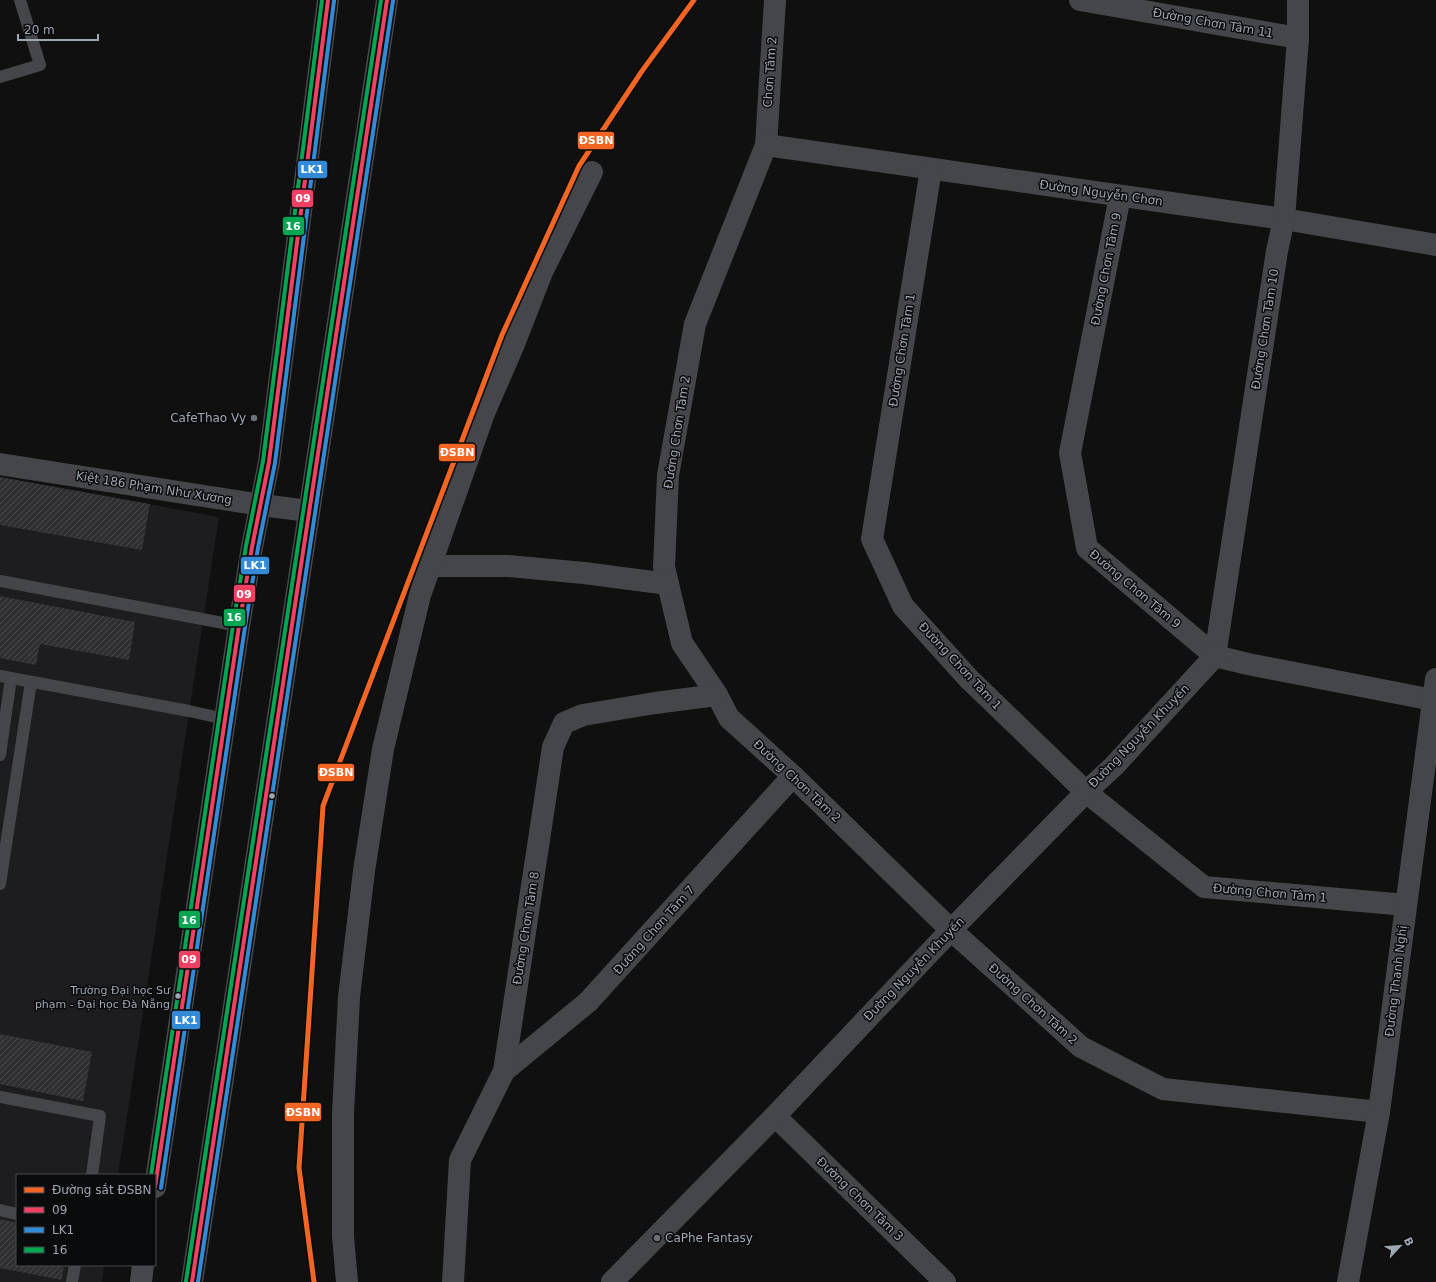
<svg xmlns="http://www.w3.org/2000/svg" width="1436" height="1282" font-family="'DejaVu Sans',sans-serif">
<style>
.built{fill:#1d1d1f}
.building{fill:url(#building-hatch)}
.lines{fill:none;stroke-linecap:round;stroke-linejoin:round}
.service{stroke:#444649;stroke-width:12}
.minor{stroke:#444649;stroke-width:22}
.tertiary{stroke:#444649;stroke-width:22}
.trunk{stroke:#46484b;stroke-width:22}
.bus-1-casing{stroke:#0a0b0c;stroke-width:7}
.bus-2-casing{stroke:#0a0b0c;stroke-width:7}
.bus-3-casing{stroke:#0a0b0c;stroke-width:7}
.bus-1{stroke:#f24062;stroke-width:4}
.bus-2{stroke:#338bd7;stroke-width:4}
.bus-3{stroke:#00a651;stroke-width:4}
.rail-1-casing{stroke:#0a0b0c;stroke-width:8}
.rail-1{stroke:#f26522;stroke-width:5}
.poi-dot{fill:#6d727a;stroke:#0a0b0c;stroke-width:1.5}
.bus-dot{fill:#9fa7b3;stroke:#0a0b0c;stroke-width:1.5}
.labels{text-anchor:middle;stroke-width:3;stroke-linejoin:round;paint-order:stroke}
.bus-label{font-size:11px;fill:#9fa7b3;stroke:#0a0b0c;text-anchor:end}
.street-label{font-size:12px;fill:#9fa7b3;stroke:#0a0b0c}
.poi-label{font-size:12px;fill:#9fa7b3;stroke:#0a0b0c;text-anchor:end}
.line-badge{stroke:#0a0b0c;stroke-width:1.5}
.badge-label{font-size:11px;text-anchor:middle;font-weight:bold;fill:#fff}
</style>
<defs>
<pattern id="building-hatch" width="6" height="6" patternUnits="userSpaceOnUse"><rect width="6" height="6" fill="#2f2f31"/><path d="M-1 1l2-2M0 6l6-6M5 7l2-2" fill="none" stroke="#4a4a4c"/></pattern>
</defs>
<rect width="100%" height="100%" fill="#101010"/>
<path class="built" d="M 0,477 L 219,517 L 118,1175 L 17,1175 L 17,1265 L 104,1265 L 102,1282 L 0,1282 Z"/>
<g class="building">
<path d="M 0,477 L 150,504 L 142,550 L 0,525 Z"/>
<path d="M 0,596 L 135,622 L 129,660 L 40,644 L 36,665 L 0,658 Z"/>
<path d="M 0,1034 L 92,1052 L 83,1101 L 0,1084 Z"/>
<path d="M 0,1219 L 17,1223 L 17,1265 L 64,1265 L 62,1280 L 0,1268 Z"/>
</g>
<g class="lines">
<g class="service">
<path d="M 0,77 L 40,65 L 20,0"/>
<path d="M 0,581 L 239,626"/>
<path d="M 0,676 L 189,711 L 225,719"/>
<path d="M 0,755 L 11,678"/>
<path d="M 0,884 L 31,682"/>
<path d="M 0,1097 L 100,1116 L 92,1175"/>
<path d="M 0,1210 L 17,1214"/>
<path d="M 72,1282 L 75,1265"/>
</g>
<g class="minor">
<path d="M 775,0 L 766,145 L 695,324 L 668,475 L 664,567 L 682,643 L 717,695 L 729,718 L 793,776 L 951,930 L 1081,1047 L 1163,1089 L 1379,1112"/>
<path d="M 1080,0 L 1298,38"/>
<path d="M 766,145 L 1284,219 L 1436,245"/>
<path d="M 931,169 L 872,539 L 903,606 L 969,679 L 1086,792 L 1204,887 L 1406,905"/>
<path d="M 1120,196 L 1070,453 L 1087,548 L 1215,656 L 1248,664 L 1433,700"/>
<path d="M 430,566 L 508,566 L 584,573 L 668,584"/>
<path d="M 1215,656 L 1277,251 L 1284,219 L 1298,38 L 1298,0"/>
<path d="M 504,1071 L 588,1002 L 793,776"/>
<path d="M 775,1116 L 945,1282"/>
<path d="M 347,1282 L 343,1236 L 343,1113 L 349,997 L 364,871 L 383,749 L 420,595 L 484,413 L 514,344 L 542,272 L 592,172"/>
<path d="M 453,1282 L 460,1160 L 504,1071 L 553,747 L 564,723 L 583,715 L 655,703 L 717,695"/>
<path d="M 612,1282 L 775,1116 L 951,930 L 1086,792 L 1114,766 L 1215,656"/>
<path d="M 1348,1282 L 1379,1112 L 1436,679"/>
</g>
<path class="tertiary" d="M 0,464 L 261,505 L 309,511"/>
<g class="trunk">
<path d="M 155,1187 L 239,626 L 252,547 L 269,462 L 328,0"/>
<path d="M 141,1282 L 143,1265"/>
<path d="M 192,1282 L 387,0"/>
</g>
<defs>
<g id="bus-1">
<path d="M 155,1187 L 239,626 L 252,547 L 269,462 L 328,0"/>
<path d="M 192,1282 L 387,0"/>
</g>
<g id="bus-2">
<path d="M 161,1188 L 245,627 L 258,548 L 275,463 L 334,1"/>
<path d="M 198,1282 L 393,1"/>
</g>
<g id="bus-3">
<path d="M 151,1175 L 233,625 L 246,546 L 263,461 L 322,0"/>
<path d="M 186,1281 L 381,0"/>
</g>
</defs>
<use href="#bus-1" class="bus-1-casing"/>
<use href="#bus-2" class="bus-2-casing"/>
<use href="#bus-3" class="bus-3-casing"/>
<use href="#bus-1" class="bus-1"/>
<use href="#bus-2" class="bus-2"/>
<use href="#bus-3" class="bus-3"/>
<defs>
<path id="rail-1" d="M 314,1282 L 299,1168 L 323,806 L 502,335 L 579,166 L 642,71 L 694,0"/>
</defs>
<use href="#rail-1" class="rail-1-casing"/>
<use href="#rail-1" class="rail-1"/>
</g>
<g class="poi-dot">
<circle cx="254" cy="418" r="4"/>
<circle cx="657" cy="1238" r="4"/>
</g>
<g class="bus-dot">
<circle cx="272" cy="796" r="3.5"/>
<circle cx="178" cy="996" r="3.5"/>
</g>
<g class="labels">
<g class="bus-label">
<text x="170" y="994">Trường Đại học Sư<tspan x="170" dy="14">phạm - Đại học Đà Nẵng</tspan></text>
</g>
<g class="street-label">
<text transform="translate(1213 23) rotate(10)" y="4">Đường Chơn Tâm 11</text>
<text transform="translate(770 72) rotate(-86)" y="4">Chơn Tâm 2</text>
<text transform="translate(1101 193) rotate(8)" y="4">Đường Nguyễn Chơn</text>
<text transform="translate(1106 269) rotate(-79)" y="4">Đường Chơn Tâm 9</text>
<text transform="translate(1265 329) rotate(-81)" y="4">Đường Chơn Tâm 10</text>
<text transform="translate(902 350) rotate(-81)" y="4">Đường Chơn Tâm 1</text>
<text transform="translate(677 432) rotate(-81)" y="4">Đường Chơn Tâm 2</text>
<text transform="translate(154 488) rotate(9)" y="4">Kiệt 186 Phạm Như Xương</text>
<text transform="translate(1135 589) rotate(40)" y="4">Đường Chơn Tâm 9</text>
<text transform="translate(960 666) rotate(47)" y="4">Đường Chơn Tâm 1</text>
<text transform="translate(1139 736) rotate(-46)" y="4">Đường Nguyễn Khuyến</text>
<text transform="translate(797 781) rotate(43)" y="4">Đường Chơn Tâm 2</text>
<text transform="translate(1270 893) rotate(5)" y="4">Đường Chơn Tâm 1</text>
<text transform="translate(526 928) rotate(-81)" y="4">Đường Chơn Tâm 8</text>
<text transform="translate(654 930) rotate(-48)" y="4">Đường Chơn Tâm 7</text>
<text transform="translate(914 969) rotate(-46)" y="4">Đường Nguyễn Khuyến</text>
<text transform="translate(1396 981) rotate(-83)" y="4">Đường Thanh Nghị</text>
<text transform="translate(1033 1004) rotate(42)" y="4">Đường Chơn Tâm 2</text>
<text transform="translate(860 1199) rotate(44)" y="4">Đường Chơn Tâm 3</text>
</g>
<g class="poi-label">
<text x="246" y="422">CafeThao Vy</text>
<text x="665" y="1242" text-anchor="start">CaPhe Fantasy</text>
</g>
</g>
<g class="line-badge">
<rect x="577" y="131" width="38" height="19" rx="4" fill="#f26522"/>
<rect x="297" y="160" width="31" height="19" rx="4" fill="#338bd7"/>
<rect x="291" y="189" width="23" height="19" rx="4" fill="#f24062"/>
<rect x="282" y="216" width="23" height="20" rx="4" fill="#00a651"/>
<rect x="438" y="443" width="38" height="19" rx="4" fill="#f26522"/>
<rect x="240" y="556" width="30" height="19" rx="4" fill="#338bd7"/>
<rect x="233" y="584" width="23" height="19" rx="4" fill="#f24062"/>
<rect x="223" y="608" width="23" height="19" rx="4" fill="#00a651"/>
<rect x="317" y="763" width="38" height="19" rx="4" fill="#f26522"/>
<rect x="178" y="910" width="23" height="19" rx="4" fill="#00a651"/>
<rect x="178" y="950" width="23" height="19" rx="4" fill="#f24062"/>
<rect x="171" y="1010" width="30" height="20" rx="4" fill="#338bd7"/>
<rect x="284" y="1102" width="38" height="20" rx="4" fill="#f26522"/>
</g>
<g class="badge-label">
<text x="596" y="144">ĐSBN</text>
<text x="312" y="173">LK1</text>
<text x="303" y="202">09</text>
<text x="293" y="230">16</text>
<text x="457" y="456">ĐSBN</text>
<text x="255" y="569">LK1</text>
<text x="244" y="598">09</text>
<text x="234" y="621">16</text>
<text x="336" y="776">ĐSBN</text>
<text x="189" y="924">16</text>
<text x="189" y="963">09</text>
<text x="186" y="1024">LK1</text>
<text x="303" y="1116">ĐSBN</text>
</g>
<rect x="16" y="1174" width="140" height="92" fill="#0a0b0c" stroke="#46494f"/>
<rect x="24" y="1187" width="20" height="6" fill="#f26522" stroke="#46494f"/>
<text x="52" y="1194" font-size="12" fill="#9fa7b3">Đường sắt ĐSBN</text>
<rect x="24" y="1207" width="20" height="6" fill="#f24062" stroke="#46494f"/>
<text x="52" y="1214" font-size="12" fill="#9fa7b3">09</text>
<rect x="24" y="1227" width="20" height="6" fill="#338bd7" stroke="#46494f"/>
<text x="52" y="1234" font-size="12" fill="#9fa7b3">LK1</text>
<rect x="24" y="1247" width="20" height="6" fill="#00a651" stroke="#46494f"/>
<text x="52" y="1254" font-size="12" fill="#9fa7b3">16</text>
<g transform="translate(1400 1246) rotate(64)" stroke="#0a0b0c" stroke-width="3" paint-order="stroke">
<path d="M0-3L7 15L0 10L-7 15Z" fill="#9fa7b3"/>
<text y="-6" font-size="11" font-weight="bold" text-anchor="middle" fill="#9fa7b3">B</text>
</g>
<path d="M18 34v6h80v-6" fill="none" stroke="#9fa7b3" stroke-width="2"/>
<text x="24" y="34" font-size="12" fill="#9fa7b3" stroke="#0a0b0c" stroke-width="3" paint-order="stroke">20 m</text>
</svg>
